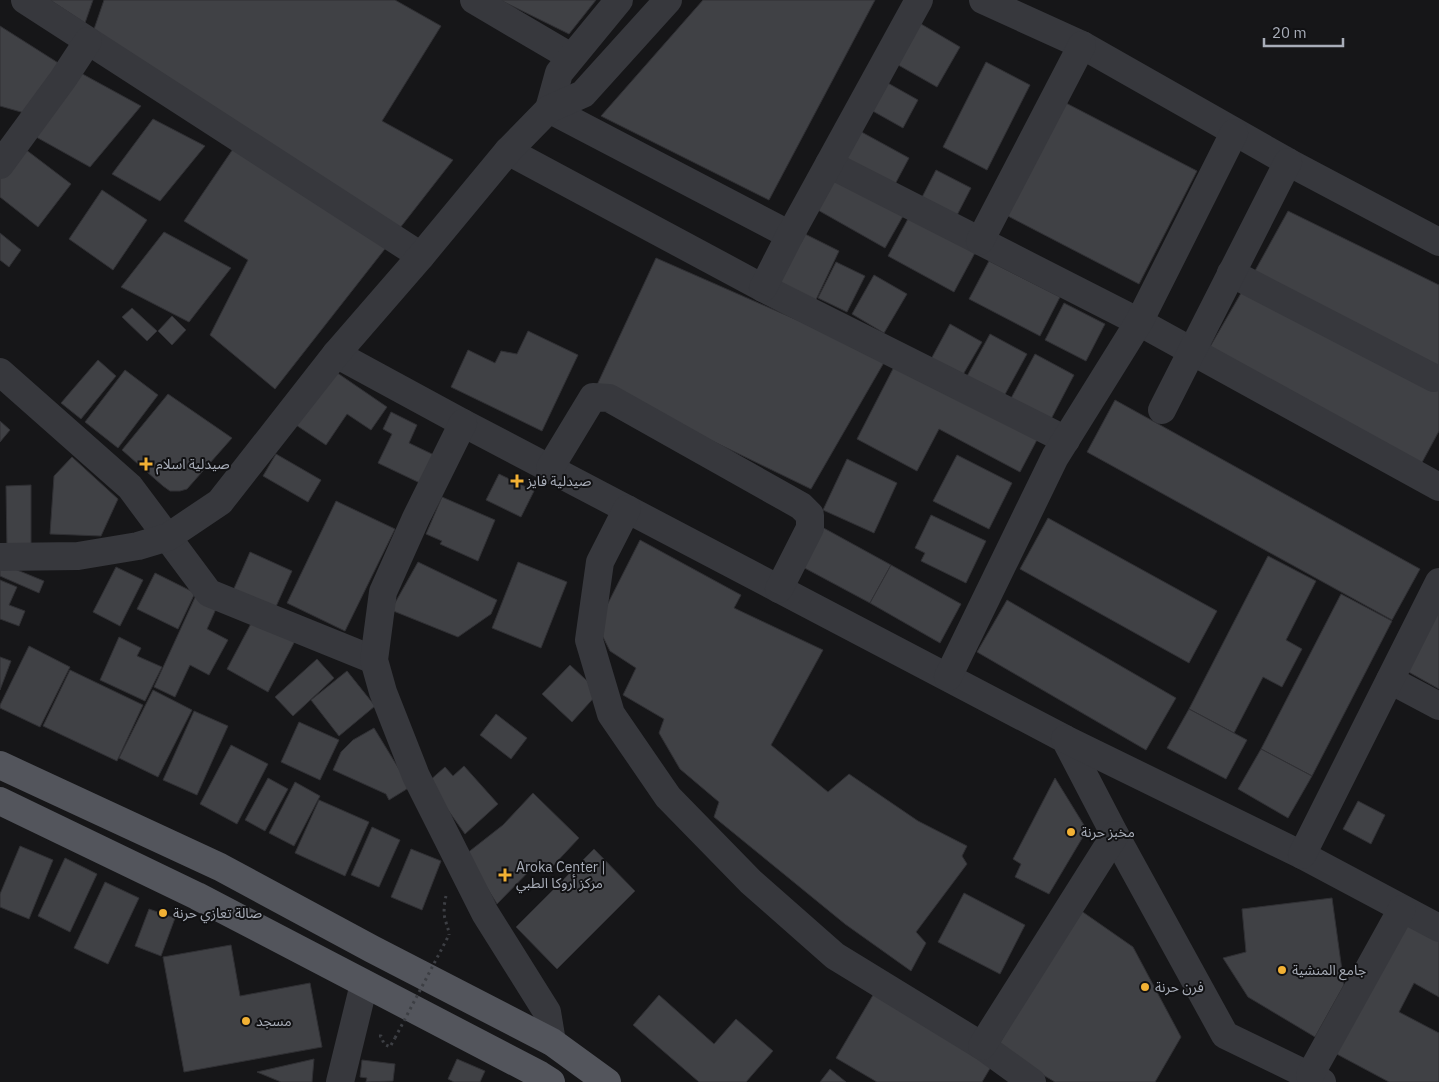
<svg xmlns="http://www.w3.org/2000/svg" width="1439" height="1082" font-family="'IBM Plex Sans','Noto Sans Arabic',sans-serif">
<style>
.building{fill:#404145;stroke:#303034}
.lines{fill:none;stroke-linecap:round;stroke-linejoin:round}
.path{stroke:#3d3f44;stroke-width:3;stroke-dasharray:2.5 4;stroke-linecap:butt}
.minor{stroke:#37383d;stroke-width:28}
.tertiary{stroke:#37383d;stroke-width:28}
.primary{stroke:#53555c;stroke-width:28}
.path-bridge{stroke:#3d3f44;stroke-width:3;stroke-dasharray:2.5 4;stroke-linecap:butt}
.poi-dot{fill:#f2b134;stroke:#111113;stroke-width:2}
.labels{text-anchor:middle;stroke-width:4;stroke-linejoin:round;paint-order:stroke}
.poi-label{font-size:14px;fill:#a8adb8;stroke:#111113;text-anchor:start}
</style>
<rect width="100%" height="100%" fill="#161618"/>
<g class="building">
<path d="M 50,0 L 93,0 L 85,23 Z"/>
<path d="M 104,0 L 395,0 L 441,26 L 382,121 L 453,160 L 396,233 L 92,35 Z"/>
<path d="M 500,0 L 596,0 L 569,34 Z"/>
<path d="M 703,0 L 875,0 L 769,200 L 601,116 Z"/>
<path d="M 916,21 L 960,47 L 937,87 L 893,62 Z"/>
<path d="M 0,26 L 63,66 L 28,114 L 0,106 Z"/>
<path d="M 986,62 L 1030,85 L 987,170 L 943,147 Z"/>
<path d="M 77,71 L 141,106 L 90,167 L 29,133 Z"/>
<path d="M 877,77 L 918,100 L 903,128 L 862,105 Z"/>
<path d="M 1062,101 L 1197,171 L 1139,284 L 1004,214 Z"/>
<path d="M 153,119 L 205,146 L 160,201 L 112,174 Z"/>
<path d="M 856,129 L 909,158 L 893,188 L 840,159 Z"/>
<path d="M 21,146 L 71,184 L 38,227 L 0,197 L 0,174 Z"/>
<path d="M 235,146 L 388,245 L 275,389 L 210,335 L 248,260 L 184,221 Z"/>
<path d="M 831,166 L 907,209 L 885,248 L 809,205 Z"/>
<path d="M 936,170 L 971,188 L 954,221 L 919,203 Z"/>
<path d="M 102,190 L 147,220 L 113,270 L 69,239 Z"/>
<path d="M 1288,211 L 1439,285 L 1439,374 L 1251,278 Z"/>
<path d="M 910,215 L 976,251 L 954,292 L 888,256 Z"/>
<path d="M 797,230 L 839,251 L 814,304 L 772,284 Z"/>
<path d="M 164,232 L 231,268 L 189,322 L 121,287 Z"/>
<path d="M 0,233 L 21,250 L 9,267 L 0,260 Z"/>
<path d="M 656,258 L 886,359 L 811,489 L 597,385 Z"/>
<path d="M 989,261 L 1060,297 L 1040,336 L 969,299 Z"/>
<path d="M 836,262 L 865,276 L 847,312 L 818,298 Z"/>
<path d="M 874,275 L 907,294 L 884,333 L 852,314 Z"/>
<path d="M 1244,288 L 1439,389 L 1439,431 L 1419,468 L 1207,352 Z"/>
<path d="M 1064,303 L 1105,324 L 1086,361 L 1045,340 Z"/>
<path d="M 132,308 L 157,331 L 147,341 L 122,317 Z"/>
<path d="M 172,316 L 186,330 L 172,345 L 158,331 Z"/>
<path d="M 950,324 L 982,342 L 961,378 L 930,361 Z"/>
<path d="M 528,331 L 578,355 L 542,431 L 451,387 L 468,350 L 495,363 L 501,351 L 517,354 Z"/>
<path d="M 990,334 L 1027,354 L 1003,398 L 966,378 Z"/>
<path d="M 1035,354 L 1074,375 L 1049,423 L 1009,402 Z"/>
<path d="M 98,360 L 116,376 L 81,419 L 61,403 Z"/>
<path d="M 897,361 L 1039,436 L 1020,472 L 939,429 L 917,471 L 857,439 Z"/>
<path d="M 125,370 L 158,395 L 118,448 L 85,422 Z"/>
<path d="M 333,370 L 387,407 L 371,430 L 347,414 L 326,445 L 296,425 Z"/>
<path d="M 168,394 L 232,438 L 187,489 L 180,491 L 170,491 L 163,486 L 122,450 Z"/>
<path d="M 1115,400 L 1420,569 L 1392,620 L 1087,452 Z"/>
<path d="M 391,412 L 417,425 L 409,443 L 434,455 L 420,483 L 378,463 L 392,434 L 383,429 Z"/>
<path d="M 0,421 L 10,430 L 0,442 Z"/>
<path d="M 276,454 L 321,480 L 308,502 L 263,476 Z"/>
<path d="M 957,455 L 1012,483 L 989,529 L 933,501 Z"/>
<path d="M 72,457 L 118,499 L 101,536 L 50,534 L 54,476 Z"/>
<path d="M 847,459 L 897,483 L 874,533 L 823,510 Z"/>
<path d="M 499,474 L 534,491 L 521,517 L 486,500 Z"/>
<path d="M 31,485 L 31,550 L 7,551 L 6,486 Z"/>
<path d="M 442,497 L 495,520 L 478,561 L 440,544 L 442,541 L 426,534 Z"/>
<path d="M 336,501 L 395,529 L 345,631 L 287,603 Z"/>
<path d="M 931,515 L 986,541 L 966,583 L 921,561 L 925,553 L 915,548 Z"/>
<path d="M 1048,518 L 1217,611 L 1189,663 L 1020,569 Z"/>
<path d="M 820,526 L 891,565 L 870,603 L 799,565 Z"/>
<path d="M 640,540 L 741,595 L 734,608 L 823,650 L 771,745 L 828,792 L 849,774 L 918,821 L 967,846 L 962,856 L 967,864 L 916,932 L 926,943 L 911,971 L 845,924 L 714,817 L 719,802 L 680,769 L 659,733 L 664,719 L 623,695 L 636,668 L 610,651 L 597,625 Z"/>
<path d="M 250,552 L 292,571 L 274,611 L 232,593 Z"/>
<path d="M 1268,556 L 1316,581 L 1286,640 L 1302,649 L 1282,687 L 1263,677 L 1234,733 L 1189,709 Z"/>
<path d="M 418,562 L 497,600 L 491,614 L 458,637 L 391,610 Z"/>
<path d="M 518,562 L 567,582 L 541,648 L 492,628 Z"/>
<path d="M 0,563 L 44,581 L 39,593 L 0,576 Z"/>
<path d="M 891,565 L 961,604 L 940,643 L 870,603 Z"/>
<path d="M 116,567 L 143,580 L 120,626 L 93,612 Z"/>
<path d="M 155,573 L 195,593 L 178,629 L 137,609 Z"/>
<path d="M 0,580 L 17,587 L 9,605 L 25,611 L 19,626 L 0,619 Z"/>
<path d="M 197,593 L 219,602 L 207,629 L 228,640 L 209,675 L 190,665 L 175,697 L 154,687 Z"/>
<path d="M 1341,594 L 1392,621 L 1312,776 L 1261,749 Z"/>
<path d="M 1007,600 L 1176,698 L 1146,750 L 977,652 Z"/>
<path d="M 1439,605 L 1439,689 L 1405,670 Z"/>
<path d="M 255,616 L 296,639 L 268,692 L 227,669 Z"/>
<path d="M 119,637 L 141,648 L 137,656 L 162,667 L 145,701 L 100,680 Z"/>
<path d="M 29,646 L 70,667 L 40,727 L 0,708 L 0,705 Z"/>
<path d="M 0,657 L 11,661 L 0,690 Z"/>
<path d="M 317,659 L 334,678 L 293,716 L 275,697 Z"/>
<path d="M 570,665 L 599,692 L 572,722 L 542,694 Z"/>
<path d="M 70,670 L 143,705 L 117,761 L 43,726 Z"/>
<path d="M 347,671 L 375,706 L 339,736 L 311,700 Z"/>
<path d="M 153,690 L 192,710 L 158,777 L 119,758 Z"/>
<path d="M 1189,709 L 1247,740 L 1226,779 L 1167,748 Z"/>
<path d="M 194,711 L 228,726 L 197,795 L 163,780 Z"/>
<path d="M 496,714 L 527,738 L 511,759 L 480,735 Z"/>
<path d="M 299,722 L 339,740 L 320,780 L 281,762 Z"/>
<path d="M 374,728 L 410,787 L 389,800 L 386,794 L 333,770 L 341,752 L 353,740 Z"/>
<path d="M 231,745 L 268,764 L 237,824 L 200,804 Z"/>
<path d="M 1261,749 L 1312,776 L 1288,818 L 1238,789 Z"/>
<path d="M 464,766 L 498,804 L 465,834 L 428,782 L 445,767 L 453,776 Z"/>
<path d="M 268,778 L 288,789 L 265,831 L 245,820 Z"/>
<path d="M 1055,778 L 1087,830 L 1049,894 L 1015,877 L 1021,864 L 1013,859 Z"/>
<path d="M 295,782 L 320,796 L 294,846 L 269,833 Z"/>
<path d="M 533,793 L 579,838 L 550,869 L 540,860 L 497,904 L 466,854 L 503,825 Z"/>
<path d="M 319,800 L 369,822 L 345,876 L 295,853 Z"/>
<path d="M 1358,801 L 1385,815 L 1371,844 L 1343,829 Z"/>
<path d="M 372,827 L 400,840 L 379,887 L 351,875 Z"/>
<path d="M 20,846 L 53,860 L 29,919 L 0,907 L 0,894 Z"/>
<path d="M 411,849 L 441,861 L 422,910 L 391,897 Z"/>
<path d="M 594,849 L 635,891 L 557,969 L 516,927 Z"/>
<path d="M 65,858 L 97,874 L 70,932 L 38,916 Z"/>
<path d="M 105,882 L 139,898 L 108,964 L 74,948 Z"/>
<path d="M 964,893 L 1025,925 L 1000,974 L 938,942 Z"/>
<path d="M 1332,898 L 1344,985 L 1315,1037 L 1248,997 L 1223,958 L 1246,952 L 1242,909 Z"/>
<path d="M 1077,908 L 1133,947 L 1181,1037 L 1155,1082 L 1055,1082 L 997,1048 Z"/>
<path d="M 149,909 L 175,918 L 161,956 L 135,946 Z"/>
<path d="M 1402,916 L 1439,936 L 1439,997 L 1414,983 L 1399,1012 L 1439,1033 L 1439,1082 L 1389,1082 L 1331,1051 Z"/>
<path d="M 231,945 L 240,996 L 310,983 L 322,1047 L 184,1072 L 163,957 Z"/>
<path d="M 876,990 L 995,1060 L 982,1082 L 877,1082 L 836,1058 Z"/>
<path d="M 659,995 L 714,1044 L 736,1019 L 773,1051 L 746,1082 L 699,1082 L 633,1025 Z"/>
<path d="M 314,1059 L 312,1082 L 281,1082 L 257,1072 Z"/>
<path d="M 457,1059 L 485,1071 L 480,1082 L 454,1082 L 448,1079 Z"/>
<path d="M 362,1060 L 395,1064 L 393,1081 L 366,1082 L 367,1078 L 360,1077 Z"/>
<path d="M 830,1069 L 846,1082 L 820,1082 Z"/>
</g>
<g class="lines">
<g class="path">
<path d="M 446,896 C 444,904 443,915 446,922 C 447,928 449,929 449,935"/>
<path d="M 379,1036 L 381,1036 L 384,1044 L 390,1047 L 395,1038"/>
</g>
<g class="minor">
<path d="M 25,0 L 421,256"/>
<path d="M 474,0 L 571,57"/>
<path d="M 983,0 L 1082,45 L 1288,162 L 1439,242"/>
<path d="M 549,109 L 790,235"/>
<path d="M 508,151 L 763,288 L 1066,440"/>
<path d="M 829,164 L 1139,322 L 1439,487"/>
<path d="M 0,165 L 63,79 L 88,41"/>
<path d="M 980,241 L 1082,45"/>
<path d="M 1231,273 L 1434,378"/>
<path d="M 763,288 L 790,235 L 919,0"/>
<path d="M 336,354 L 463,423 L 1065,739 L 1115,835 L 1225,1035 L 1322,1082"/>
<path d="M 0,372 L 130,487 L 209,593 L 374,660"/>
<path d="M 1162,410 L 1288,162"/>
<path d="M 463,423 L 416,518 L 383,592 L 374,660 L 383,692 L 416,776 L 485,913 L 547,1012 L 552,1042"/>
<path d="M 550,468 L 593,397 L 609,398 L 801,506 L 810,515 L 810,528 L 779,589"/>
<path d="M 627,509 L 600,562 L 589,640 L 611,714 L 668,797 L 751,882 L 835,956 L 982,1046 L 1032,1082"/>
<path d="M 948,677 L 1055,457 L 1139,322 L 1234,133"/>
<path d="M 1390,680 L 1439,706"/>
<path d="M 1065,739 L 1302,855 L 1439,928"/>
<path d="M 1302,855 L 1439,582"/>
<path d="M 982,1046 L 1115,835"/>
<path d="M 1310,1075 L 1402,909"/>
<path d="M 340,1082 L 364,984"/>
</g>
<g class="tertiary">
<path d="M 549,109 L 559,73 L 619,0"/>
<path d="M 0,557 L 78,556 L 138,546 L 168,537 L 220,502 L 336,354 L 421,256 L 508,151 L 549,109 L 583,94 L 668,0"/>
</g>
<g class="primary">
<path d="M 0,765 L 220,867 L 372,949 L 552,1042 L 607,1082"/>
<path d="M 0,801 L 197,896 L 540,1075 L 551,1082"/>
</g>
<path class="path-bridge" d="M 395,1038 L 449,935"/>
</g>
<g class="poi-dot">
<path d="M143.5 456.5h5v5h5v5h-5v5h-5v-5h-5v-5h5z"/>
<path d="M514.5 473.5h5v5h5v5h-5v5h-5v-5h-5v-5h5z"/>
<circle cx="1071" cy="832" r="5"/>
<path d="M502.5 867.5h5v5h5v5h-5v5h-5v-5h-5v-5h5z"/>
<circle cx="163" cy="913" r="5"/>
<circle cx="1282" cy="970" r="5"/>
<circle cx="1145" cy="987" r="5"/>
<circle cx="246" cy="1021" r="5"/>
</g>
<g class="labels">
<g class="poi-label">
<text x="156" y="469">صيدلية اسلام</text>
<text x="527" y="486">صيدلية فايز</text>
<text x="1081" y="837">مخبز حرنة</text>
<text x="516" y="872">Aroka Center |<tspan x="516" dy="16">مركز أروكا الطبي</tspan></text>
<text x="173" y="918">صالة تعازي حرنة</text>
<text x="1292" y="975">جامع المنشية</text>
<text x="1155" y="992">فرن حرنة</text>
<text x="256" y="1026">مسجد</text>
</g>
</g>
<path d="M1264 38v8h79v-8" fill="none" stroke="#a8adb8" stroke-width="2.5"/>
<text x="1272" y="38" font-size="15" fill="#a8adb8" stroke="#111113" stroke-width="4" paint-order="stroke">20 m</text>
</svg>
